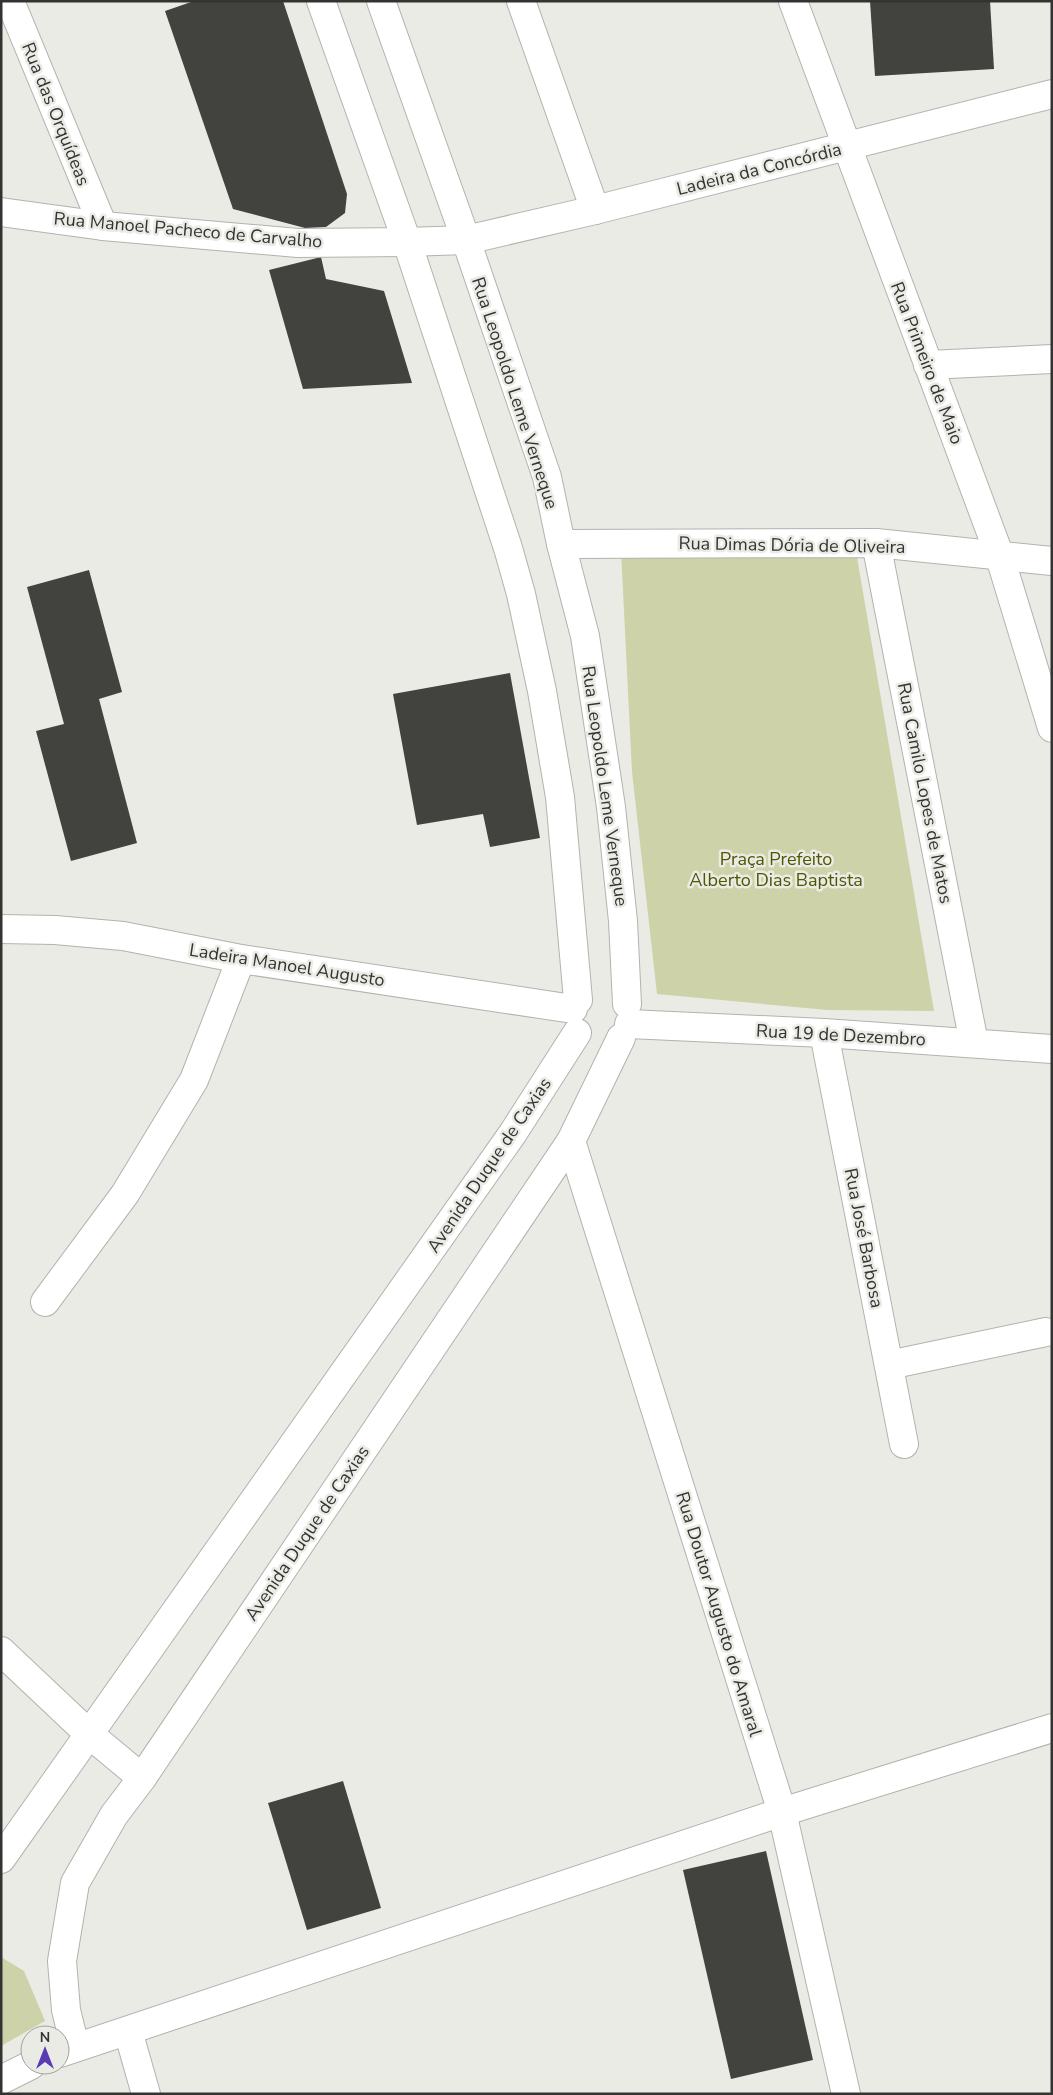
<svg xmlns="http://www.w3.org/2000/svg" width="1053" height="2095" font-family="'Nunito Sans',sans-serif">
<style>
.green{fill:#ced2a9}
.building{fill:#42433f}
.lines{fill:none;stroke-linecap:round;stroke-linejoin:round}
.minor-casing{stroke:#b2b3ae;stroke-width:30}
.major-casing{stroke:#b2b3ae;stroke-width:30}
.minor{stroke:#fff;stroke-width:28}
.major{stroke:#fff;stroke-width:28}
.labels{text-anchor:middle;stroke-width:5;stroke-linejoin:round;paint-order:stroke}
.street-label{font-size:18px;fill:#333432;stroke:#ebebe6}
.park-label{font-size:18px;fill:#535600;stroke:#ebebe6}
</style>
<rect width="100%" height="100%" fill="#ebebe6"/>
<g class="green">
<path d="M 621,551 L 856,551 L 934,1011 L 827,1010 L 657,994 L 632,772 Z"/>
<path d="M 1,1957 L 24,1971 L 45,2021 L 1,2046 Z"/>
</g>
<g class="building">
<path d="M 194,1 L 283,1 L 347,194 L 345,213 L 326,227 L 305,228 L 233,209 L 165,11 Z"/>
<path d="M 870,1 L 990,1 L 994,69 L 875,76 Z"/>
<path d="M 321,257 L 326,279 L 384,291 L 412,383 L 303,389 L 269,270 Z"/>
<path d="M 89,570 L 122,692 L 99,699 L 137,843 L 71,861 L 36,731 L 64,724 L 27,587 Z"/>
<path d="M 510,673 L 540,838 L 490,847 L 483,814 L 417,825 L 393,694 Z"/>
<path d="M 343,1781 L 381,1908 L 307,1930 L 268,1803 Z"/>
<path d="M 766,1851 L 813,2060 L 731,2079 L 683,1870 Z"/>
</g>
<g class="lines">
<defs>
<g id="minor">
<path d="M 10,1 L 103,226"/>
<path d="M 521,1 L 595,210"/>
<path d="M 793,1 L 999,554 L 1052,728"/>
<path d="M 1,212 L 103,226 L 298,243 L 407,242 L 466,240 L 595,210 L 1052,94"/>
<path d="M 928,365 L 1052,359"/>
<path d="M 876,543 L 974,1043"/>
<path d="M 561,544 L 876,543 L 1052,561"/>
<path d="M 1,929 L 55,930 L 123,936 L 241,959 L 573,1009"/>
<path d="M 629,1024 L 824,1033 L 1052,1049"/>
<path d="M 824,1033 L 904,1444"/>
<path d="M 571,1141 L 782,1812 L 846,2094"/>
<path d="M 45,1302 L 125,1194 L 194,1080 L 241,959"/>
<path d="M 889,1365 L 1046,1332"/>
<path d="M 1,1651 L 89,1734 L 142,1778"/>
<path d="M 128,2031 L 146,2094"/>
</g>
<g id="major">
<path d="M 321,1 L 407,242 L 508,548 L 521,594 L 542,691 L 560,797 L 578,1000"/>
<path d="M 381,1 L 466,240 L 547,477 L 561,544 L 585,636 L 611,807 L 623,921 L 627,1004"/>
<path d="M 1,1859 L 513,1133 L 577,1033"/>
<path d="M 75,2047 L 66,2010 L 62,1961 L 75,1883 L 114,1815 L 142,1778 L 571,1141 L 621,1038"/>
<path d="M 60,2053 L 782,1812 L 1052,1728"/>
<path d="M 1,2080 L 31,2065"/>
</g>
</defs>
<use href="#minor" class="minor-casing"/>
<use href="#major" class="major-casing"/>
<use href="#minor" class="minor"/>
<use href="#major" class="major"/>
</g>
<g class="labels">
<g class="street-label">
<text transform="translate(56 114) rotate(68)" y="6">Rua das Orquídeas</text>
<text transform="translate(759 169) rotate(-14)" y="6">Ladeira da Concórdia</text>
<text transform="translate(188 230) rotate(5)" y="6">Rua Manoel Pacheco de Carvalho</text>
<text transform="translate(927 363) rotate(69)" y="6">Rua Primeiro de Maio</text>
<text transform="translate(515 393) rotate(72)" y="6">Rua Leopoldo Leme Verneque</text>
<text transform="translate(792 545) rotate(1)" y="6">Rua Dimas Dória de Oliveira</text>
<text transform="translate(605 786) rotate(82)" y="6">Rua Leopoldo Leme Verneque</text>
<text transform="translate(925 793) rotate(79)" y="6">Rua Camilo Lopes de Matos</text>
<text transform="translate(287 965) rotate(9)" y="6">Ladeira Manoel Augusto</text>
<text transform="translate(841 1035) rotate(3)" y="6">Rua 19 de Dezembro</text>
<text transform="translate(489 1165) rotate(-56)" y="6">Avenida Duque de Caxias</text>
<text transform="translate(864 1238) rotate(79)" y="6">Rua José Barbosa</text>
<text transform="translate(307 1533) rotate(-56)" y="6">Avenida Duque de Caxias</text>
<text transform="translate(719 1614) rotate(73)" y="6">Rua Doutor Augusto do Amaral</text>
</g>
<g class="park-label">
<text x="776" y="865">Praça Prefeito<tspan x="776" dy="21">Alberto Dias Baptista</tspan></text>
</g>
</g>
<rect width="1053" height="2095" fill="none" stroke="#333432" stroke-width="5"/>
<g transform="translate(45 2050)"><circle r="24" fill="#ebebe6" stroke="#a1a29e"/>
<path d="M0-4L9 19L0 12L-9 19Z" fill="#5b3bb3"/>
<text y="-8" font-size="14" font-weight="bold" text-anchor="middle" fill="#333432">N</text>
</g>
</svg>
